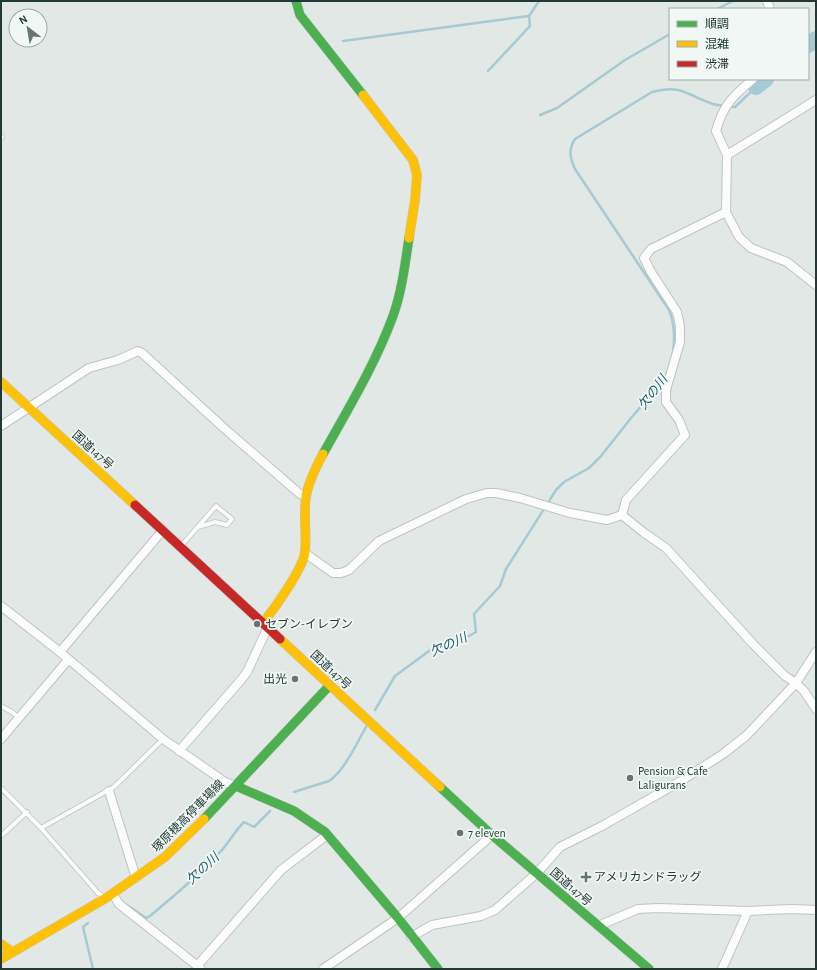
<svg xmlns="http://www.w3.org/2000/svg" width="817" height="970" font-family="'Alegreya Sans','Noto Sans JP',sans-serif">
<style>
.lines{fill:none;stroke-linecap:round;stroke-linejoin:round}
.stream{stroke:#a5cad4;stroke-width:2.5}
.river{stroke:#a5cad4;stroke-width:16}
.lane-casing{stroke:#bfc4c2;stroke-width:5.5}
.street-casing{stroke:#bfc4c2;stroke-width:10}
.fast-casing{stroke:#bfc5c3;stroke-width:10}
.slow-casing{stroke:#bfc5c3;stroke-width:10}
.jam-casing{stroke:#bfc5c3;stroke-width:10}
.lane{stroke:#fbfcfb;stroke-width:4}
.street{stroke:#fbfcfb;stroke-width:8}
.fast{stroke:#4caf50;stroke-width:9}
.slow{stroke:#ffc107;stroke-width:9}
.jam{stroke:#c62828;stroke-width:9}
.poi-dot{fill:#657672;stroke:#f0f7f4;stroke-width:1.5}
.labels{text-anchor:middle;stroke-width:3.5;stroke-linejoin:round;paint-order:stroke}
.street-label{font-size:12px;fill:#223934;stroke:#f0f7f4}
.poi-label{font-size:12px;fill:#223934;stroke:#f0f7f4;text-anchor:start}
.water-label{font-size:13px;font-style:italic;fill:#205d70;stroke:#f0f7f4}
</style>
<rect width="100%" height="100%" fill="#e2e8e5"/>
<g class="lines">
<g class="stream">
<path d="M 717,9 L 733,1"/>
<path d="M 343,41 L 529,16 L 539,1"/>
<path d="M 488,71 L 530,26 L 529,16"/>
<path d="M 540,115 L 557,108 L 625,60 L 670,34"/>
<path d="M 673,353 C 675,338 675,324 669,310 L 575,169 C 570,158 568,150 575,139 L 652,92 C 681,84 687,95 713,104 C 720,106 728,106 735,107 L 756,87"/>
<path d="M 375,710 L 395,676 L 429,651 L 467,637 L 476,632 L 474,614 L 500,586 L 506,569 L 556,490 L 564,482 L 589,468 L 601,456 L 631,418 L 663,381 L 668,371"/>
<path d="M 294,792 L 329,781 C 344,771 357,743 366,727"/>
<path d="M 127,905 L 146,918 L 150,916 C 175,895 199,875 221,851 C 229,842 235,831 244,822 L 254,827 L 270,811"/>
<path d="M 88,923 L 83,927 L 93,969"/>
</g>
<g class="river">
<path d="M 808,45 L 816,39"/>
<path d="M 756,87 L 766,79"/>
</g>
<defs>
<g id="lane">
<path d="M 1,136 L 2,137"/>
<path d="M 182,545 L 216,506 L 232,519 L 227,525 L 215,522 L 198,527"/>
<path d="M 1,706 L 12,712 L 19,718"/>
<path d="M 1,788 L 41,828 L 98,893 L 105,898"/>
<path d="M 41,828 L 114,787 L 163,739"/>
<path d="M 1,836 L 27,812"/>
</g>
<g id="street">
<path d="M 767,1 L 770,9"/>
<path d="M 753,79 C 733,96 723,105 716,131 L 727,155 L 726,212 L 739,237 L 751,248 L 787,262 L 816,285"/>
<path d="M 727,155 L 816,100"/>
<path d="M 1,426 L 89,368 L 118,360 L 138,351 L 142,353 L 225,429 L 300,494 L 306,497"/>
<path d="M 622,515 L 626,500 L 685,435 L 679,420 L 666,402 L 666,390 L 680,342 L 680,326 L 677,312 L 651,272 L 644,258 L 651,249 L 726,212"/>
<path d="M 622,515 L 643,532 L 666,548 L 753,644 L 785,676 L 796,683 L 804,691 L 816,709"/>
<path d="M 305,553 L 333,573 L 341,573 L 349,570 L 379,541 L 466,499 L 487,493 L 496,493 L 520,498 L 570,513 L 607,520 L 622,515"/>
<path d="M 1,606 L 60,652 L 163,739 L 225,782 L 236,786"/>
<path d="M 60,652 L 163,530"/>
<path d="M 1,739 L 68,660"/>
<path d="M 179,751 L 241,680 L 247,672 L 268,627"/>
<path d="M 109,791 L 136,878"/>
<path d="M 113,894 L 119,904 L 200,968"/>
<path d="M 598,926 L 638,909 L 658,908 L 748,911 L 792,909 L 816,910"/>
<path d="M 411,937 L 432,925 L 481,916 L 495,910 L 537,873 L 560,847 L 602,826 L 681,781 L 723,754 L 747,735 L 796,683 L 816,652"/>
<path d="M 197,966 L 281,870 L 327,835"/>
<path d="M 323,969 L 398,918 L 492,835"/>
<path d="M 722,969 L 748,911"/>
</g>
<g id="fast">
<path d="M 296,1 L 300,15 L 363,95"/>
<path d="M 323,454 C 348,409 375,365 393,316 C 402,291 405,264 409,238"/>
<path d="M 236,786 L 294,811 L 325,832 L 398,918 L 438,969"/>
<path d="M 440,787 L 492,835 L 649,969"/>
<path d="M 204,819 L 330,685"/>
</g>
<g id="slow">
<path d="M 363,95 L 413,160 L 417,175 L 415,200 L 409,238"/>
<path d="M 1,382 L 135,505"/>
<path d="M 263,623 C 274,609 303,569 305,552 C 307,534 303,515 306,497 C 308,483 316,467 323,454"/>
<path d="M 280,639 L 440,787"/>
<path d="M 1,944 L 12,952"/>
<path d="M 1,959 L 106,898 L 165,857 L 204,819"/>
</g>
<path id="jam" d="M 135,505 L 280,639"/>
</defs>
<use href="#lane" class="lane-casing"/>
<use href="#street" class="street-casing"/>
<use href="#fast" class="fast-casing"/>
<use href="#slow" class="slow-casing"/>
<use href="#jam" class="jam-casing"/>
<use href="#lane" class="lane"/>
<use href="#street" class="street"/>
<use href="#fast" class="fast"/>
<use href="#slow" class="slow"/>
<use href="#jam" class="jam"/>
</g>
<g class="poi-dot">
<circle cx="257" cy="624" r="4"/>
<circle cx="295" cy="679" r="4"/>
<circle cx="630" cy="778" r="4"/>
<circle cx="460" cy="833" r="4"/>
<path d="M584 871h4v4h4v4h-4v4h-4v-4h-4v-4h4z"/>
</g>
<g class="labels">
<g class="street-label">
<text transform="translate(93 450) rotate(42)" y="4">国道147号</text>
<text transform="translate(331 670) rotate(43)" y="4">国道147号</text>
<text transform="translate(188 816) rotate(-45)" y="4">塚原穂高停車場線</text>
<text transform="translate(571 887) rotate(41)" y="4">国道147号</text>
</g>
<g class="poi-label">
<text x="265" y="628">セブン-イレブン</text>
<text x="287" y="683" text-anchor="end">出光</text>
<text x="638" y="775">Pension &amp; Cafe<tspan x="638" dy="14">Laligurans</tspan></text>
<text x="468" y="837">7 eleven</text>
<text x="594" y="881">アメリカンドラッグ</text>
</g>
<g class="water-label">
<text transform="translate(652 392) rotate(-53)" y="5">欠の川</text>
<text transform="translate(448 644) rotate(-24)" y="5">欠の川</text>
<text transform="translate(202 868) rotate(-43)" y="5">欠の川</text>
</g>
</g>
<rect width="817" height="970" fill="none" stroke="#223934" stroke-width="4"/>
<rect x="669" y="8" width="140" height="72" fill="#f0f7f4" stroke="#9eaba7"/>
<rect x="677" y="21" width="20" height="6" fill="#4caf50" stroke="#9eaba7"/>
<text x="705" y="28" font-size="12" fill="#223934">順調</text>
<rect x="677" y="41" width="20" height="6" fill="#ffc107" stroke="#9eaba7"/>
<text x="705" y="48" font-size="12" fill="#223934">混雑</text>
<rect x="677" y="61" width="20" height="6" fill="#c62828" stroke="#9eaba7"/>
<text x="705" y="68" font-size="12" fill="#223934">渋滞</text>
<g transform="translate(28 28) rotate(329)"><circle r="19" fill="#f0f7f4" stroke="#9eaba7"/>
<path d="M0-3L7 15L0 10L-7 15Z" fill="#657672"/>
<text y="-6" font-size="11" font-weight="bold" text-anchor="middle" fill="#223934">N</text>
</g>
</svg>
